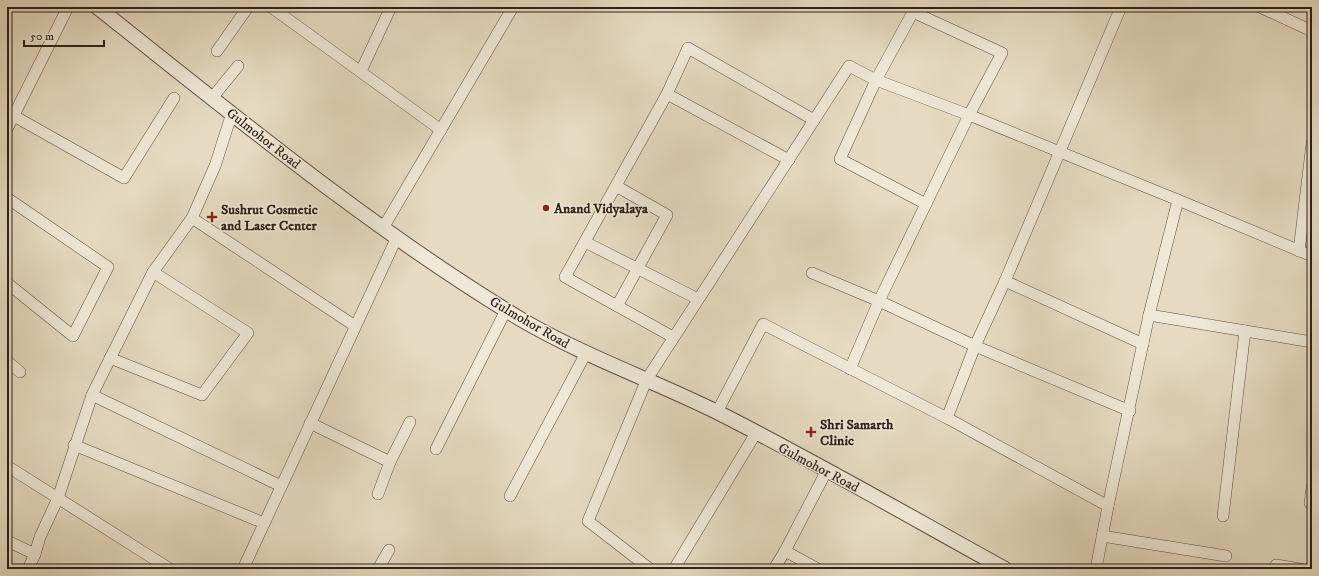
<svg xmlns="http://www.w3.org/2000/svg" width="1319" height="576" font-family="'IM FELL DW Pica',serif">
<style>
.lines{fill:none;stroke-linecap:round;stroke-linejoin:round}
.minor-casing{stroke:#5d4f42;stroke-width:12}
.tertiary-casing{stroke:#5d4f42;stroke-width:16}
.minor{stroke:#efe8d7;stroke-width:11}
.tertiary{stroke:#efe8d7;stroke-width:14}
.poi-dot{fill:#8f2418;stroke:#efe8d7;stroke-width:1.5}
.labels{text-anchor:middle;stroke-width:3;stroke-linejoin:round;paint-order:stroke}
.street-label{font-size:14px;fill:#2f2017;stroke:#efe8d7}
.poi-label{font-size:14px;font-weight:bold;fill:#2f2017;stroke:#efe8d7;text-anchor:start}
</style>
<rect width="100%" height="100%" fill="#e6dbc2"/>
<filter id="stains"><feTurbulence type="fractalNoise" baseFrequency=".005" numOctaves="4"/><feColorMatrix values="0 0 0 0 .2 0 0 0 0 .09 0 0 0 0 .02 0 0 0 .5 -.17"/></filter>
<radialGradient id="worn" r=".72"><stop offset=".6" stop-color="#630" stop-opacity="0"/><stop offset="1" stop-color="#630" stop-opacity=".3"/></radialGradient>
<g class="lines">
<defs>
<g id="minor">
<path d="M 271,7 L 441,130"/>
<path d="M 1260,7 L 1312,31"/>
<path d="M 217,51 L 248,7"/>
<path d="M 361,71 L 391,7"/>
<path d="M 667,94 L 688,48 L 814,120"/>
<path d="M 212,98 L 238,66"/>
<path d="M 14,116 L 124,178 L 174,98"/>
<path d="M 7,129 L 68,7"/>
<path d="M 616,186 L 667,215 L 617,306"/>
<path d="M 7,198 L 108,267 L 73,336 L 7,283"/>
<path d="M 926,204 L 840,159 L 876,80 L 913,12 L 1002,53 L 969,115 L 1178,200"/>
<path d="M 192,218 L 355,326"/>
<path d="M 383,228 L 513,7"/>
<path d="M 585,242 L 698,299"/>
<path d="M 1299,251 L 1312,143"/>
<path d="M 812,273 L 879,301 L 975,346 L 1130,411"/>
<path d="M 1005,281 L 1143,344"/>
<path d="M 1149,315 L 1312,342"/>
<path d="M 673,337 L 565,277 L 667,94 L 789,160"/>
<path d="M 110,358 L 202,395 L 248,333 L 153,272"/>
<path d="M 7,361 L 20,372"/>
<path d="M 92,395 L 281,486"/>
<path d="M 717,412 L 763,324 L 947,418 L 1108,506"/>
<path d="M 947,418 L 975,346 L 1005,281 L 1121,7"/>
<path d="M 310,423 L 390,462"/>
<path d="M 74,445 L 264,523"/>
<path d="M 436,449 L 506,310"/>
<path d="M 7,466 L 170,569"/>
<path d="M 1312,487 L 1310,503 L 1312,504"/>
<path d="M 378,494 L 390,462 L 410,422"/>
<path d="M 510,496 L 586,353"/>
<path d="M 1223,516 L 1245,331"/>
<path d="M 1102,536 L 1226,556"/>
<path d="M 7,541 L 35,554"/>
<path d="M 1276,565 L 1300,569"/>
<path d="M 28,569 L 35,554 L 40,537 L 58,498 L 92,395 L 153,272 L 192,218 L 215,166 L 232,113"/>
<path d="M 243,569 L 397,237"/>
<path d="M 378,569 L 389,550"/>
<path d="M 650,569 L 588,521 L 647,379 L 849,66 L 876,80 L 969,115 L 879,301 L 850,369"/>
<path d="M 674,569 L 756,433"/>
<path d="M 774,569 L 785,551"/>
<path d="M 818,569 L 785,551 L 827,470"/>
<path d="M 1096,569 L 1108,506 L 1149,315 L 1178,200 L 1312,256"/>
</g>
<path id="tertiary" d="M 97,7 C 235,116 371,229 522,320 C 584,356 652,380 717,412 C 814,461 909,516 1005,569"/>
</defs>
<use href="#minor" class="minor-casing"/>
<use href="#tertiary" class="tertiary-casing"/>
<use href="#minor" class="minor"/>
<use href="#tertiary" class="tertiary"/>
</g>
<g class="poi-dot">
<circle cx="546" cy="208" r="4"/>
<path d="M210 211h4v4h4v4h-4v4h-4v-4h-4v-4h4z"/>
<path d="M809 426h4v4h4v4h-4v4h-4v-4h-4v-4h4z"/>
</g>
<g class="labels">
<g class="street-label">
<text transform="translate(264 138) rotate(38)" y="5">Gulmohor Road</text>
<text transform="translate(530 322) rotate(30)" y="5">Gulmohor Road</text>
<text transform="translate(819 467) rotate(28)" y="5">Gulmohor Road</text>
</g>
<g class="poi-label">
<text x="554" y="213">Anand Vidyalaya</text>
<text x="221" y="214">Sushrut Cosmetic<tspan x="221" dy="16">and Laser Center</tspan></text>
<text x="820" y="429">Shri Samarth<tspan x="820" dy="16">Clinic</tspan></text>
</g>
</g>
<rect width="1319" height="576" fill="none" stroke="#e6dbc2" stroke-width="24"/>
<rect x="8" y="8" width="1303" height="560" fill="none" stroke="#2f2017" stroke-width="2"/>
<rect x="12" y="12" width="1295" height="552" fill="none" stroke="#2f2017"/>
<path d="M24 40v6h80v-6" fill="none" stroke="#2f2017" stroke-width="2"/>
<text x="30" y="40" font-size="12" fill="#2f2017" stroke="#efe8d7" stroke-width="3" paint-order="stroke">50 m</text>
<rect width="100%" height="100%" filter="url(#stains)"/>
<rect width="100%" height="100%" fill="url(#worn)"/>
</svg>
